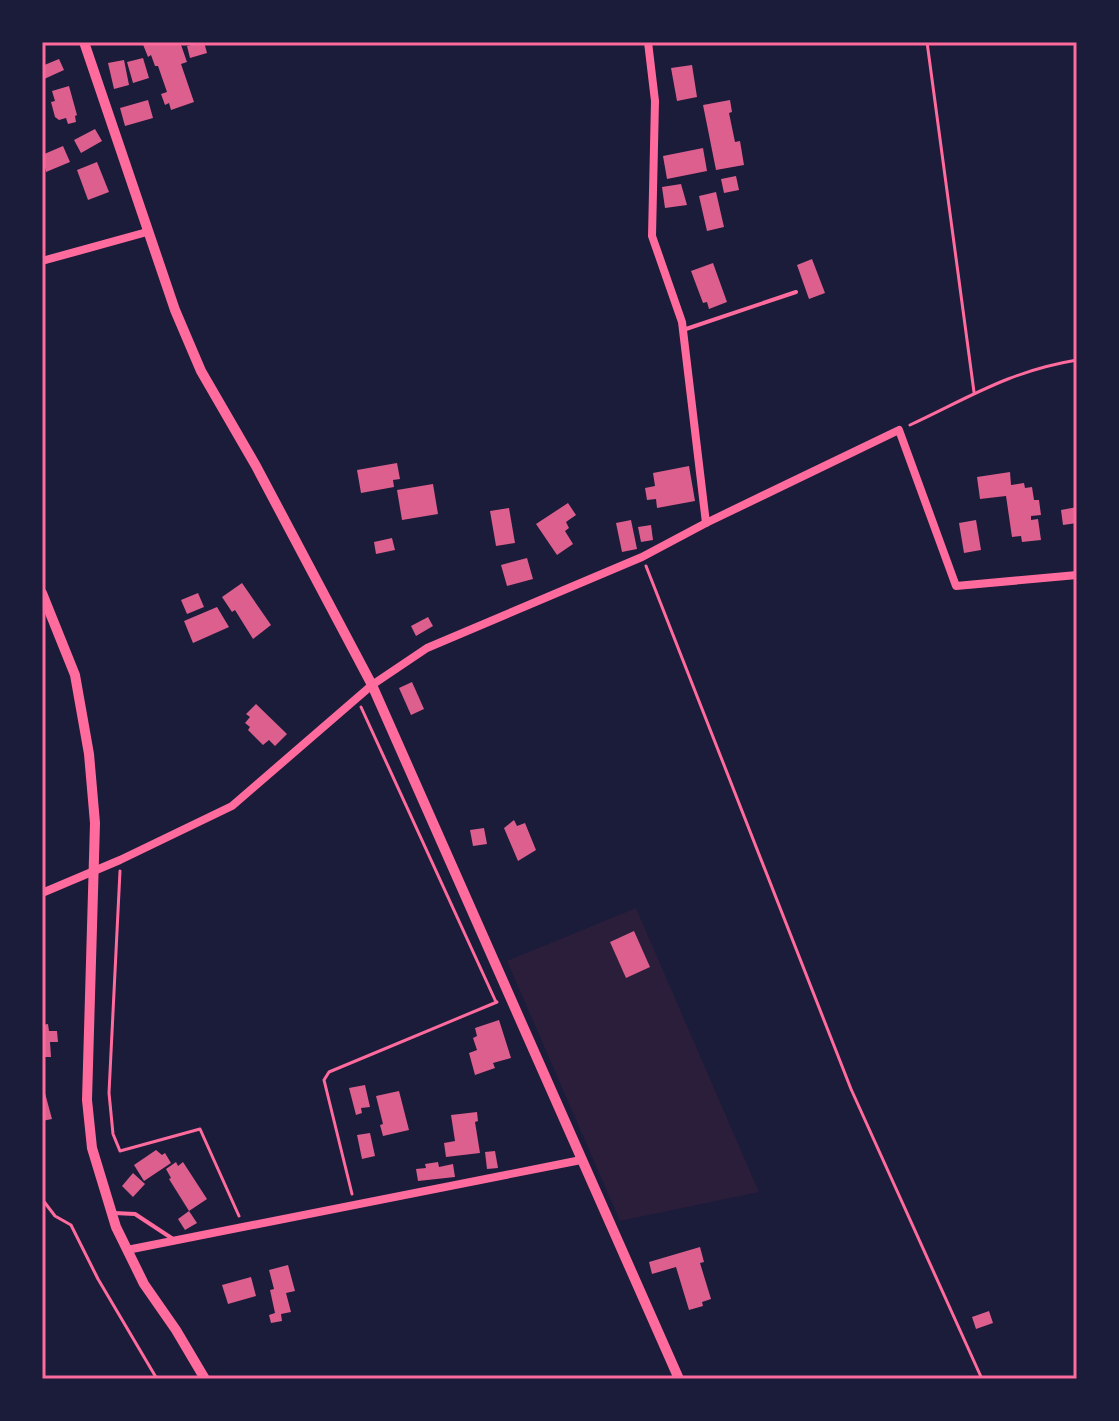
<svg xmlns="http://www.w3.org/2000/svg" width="1119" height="1421" font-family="'Titillium Web',sans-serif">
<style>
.green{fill:#2a1e3b}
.building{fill:#dd5f8e}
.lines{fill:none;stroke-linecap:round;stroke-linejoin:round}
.path{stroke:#ff6b9d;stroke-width:3}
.service{stroke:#ff6b9d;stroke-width:4}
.minor{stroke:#ff6b9d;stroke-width:8}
.tertiary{stroke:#ff6b9d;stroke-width:10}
.neatline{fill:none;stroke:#ff6b9d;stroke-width:3}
</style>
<rect width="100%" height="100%" fill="#1b1b3a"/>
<path class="green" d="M 636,908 L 759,1192 L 620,1221 L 507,961 Z"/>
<g class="building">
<path d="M 142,42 L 180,42 L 187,62 L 181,64 L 194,102 L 171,110 L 169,103 L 165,105 L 161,94 L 167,92 L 158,66 L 155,66 L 151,55 L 148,57 Z"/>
<path d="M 204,42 L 207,53 L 190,58 L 187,46 Z"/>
<path d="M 143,58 L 149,78 L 133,83 L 127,62 Z"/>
<path d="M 59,59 L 64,70 L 42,80 L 42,66 Z"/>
<path d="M 124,60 L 129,85 L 114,89 L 108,63 Z"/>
<path d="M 692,65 L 697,97 L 677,101 L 671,68 Z"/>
<path d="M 69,86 L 77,115 L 75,116 L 76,122 L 68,124 L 66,118 L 59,120 L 55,117 L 51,102 L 55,101 L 52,91 Z"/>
<path d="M 148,100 L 153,118 L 125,126 L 120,108 Z"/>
<path d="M 730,100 L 732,112 L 729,113 L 735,142 L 740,141 L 744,165 L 716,170 L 703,105 Z"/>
<path d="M 95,129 L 102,141 L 81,153 L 74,140 Z"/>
<path d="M 63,146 L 70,162 L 46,172 L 42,155 Z"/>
<path d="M 703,148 L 707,171 L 667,179 L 663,156 Z"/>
<path d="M 97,162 L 109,192 L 88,200 L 77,170 Z"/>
<path d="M 736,176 L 739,190 L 724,193 L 721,179 Z"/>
<path d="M 681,184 L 687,205 L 665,208 L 662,187 Z"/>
<path d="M 716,192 L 724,227 L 707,231 L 699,196 Z"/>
<path d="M 812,259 L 825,293 L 809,299 L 797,265 Z"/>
<path d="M 713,263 L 727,302 L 709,309 L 707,302 L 703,303 L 691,271 Z"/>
<path d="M 397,463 L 400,479 L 393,480 L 394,487 L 361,493 L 357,470 Z"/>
<path d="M 689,466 L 695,501 L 657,508 L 656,499 L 647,500 L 645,488 L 655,486 L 653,473 Z"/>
<path d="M 1010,472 L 1011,485 L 1024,483 L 1025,488 L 1032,487 L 1034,500 L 1039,500 L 1041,515 L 1031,516 L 1031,520 L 1038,519 L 1041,540 L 1022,542 L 1021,536 L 1012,537 L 1006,496 L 980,499 L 977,477 Z"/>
<path d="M 433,484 L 438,514 L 402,520 L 397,490 Z"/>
<path d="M 568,503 L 576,515 L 566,522 L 569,528 L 565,531 L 573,544 L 557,555 L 536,524 Z"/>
<path d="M 1077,507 L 1077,523 L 1063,525 L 1061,510 Z"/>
<path d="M 509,508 L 515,543 L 496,546 L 490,511 Z"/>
<path d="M 631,520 L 637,549 L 622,552 L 616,523 Z"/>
<path d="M 976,520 L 981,550 L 964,553 L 959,523 Z"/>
<path d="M 651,525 L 653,540 L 641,542 L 638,527 Z"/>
<path d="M 392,538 L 395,550 L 376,554 L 374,542 Z"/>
<path d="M 527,558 L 533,579 L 507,586 L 501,565 Z"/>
<path d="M 242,583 L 271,625 L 253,639 L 235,610 L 232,612 L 222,597 Z"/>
<path d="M 198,593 L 204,607 L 187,614 L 181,600 Z"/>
<path d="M 217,607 L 229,627 L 193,643 L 184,621 Z"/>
<path d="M 428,617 L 433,626 L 416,636 L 411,626 Z"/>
<path d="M 412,682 L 424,709 L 411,715 L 399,688 Z"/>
<path d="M 256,704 L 287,734 L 275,746 L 269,740 L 263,745 L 248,730 L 250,727 L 245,723 L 250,717 L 246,714 Z"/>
<path d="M 514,820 L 517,826 L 525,823 L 536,850 L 518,861 L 504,828 Z"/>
<path d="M 484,828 L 487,844 L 473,846 L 470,830 Z"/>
<path d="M 634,931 L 650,967 L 626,978 L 610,942 Z"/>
<path d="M 499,1020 L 511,1058 L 493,1063 L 495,1068 L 475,1075 L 469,1053 L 477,1050 L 473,1038 L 477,1036 L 475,1028 Z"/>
<path d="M 48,1024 L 49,1031 L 57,1031 L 58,1042 L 50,1042 L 51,1057 L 42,1057 L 42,1025 Z"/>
<path d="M 42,1082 L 52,1119 L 42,1121 Z"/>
<path d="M 365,1085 L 370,1107 L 361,1108 L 362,1113 L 356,1115 L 349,1088 Z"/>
<path d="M 399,1091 L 409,1130 L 383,1136 L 380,1125 L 383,1124 L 376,1096 Z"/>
<path d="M 477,1112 L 478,1121 L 475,1122 L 480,1153 L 446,1157 L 444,1143 L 455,1141 L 451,1115 Z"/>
<path d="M 370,1133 L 375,1156 L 362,1159 L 357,1135 Z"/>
<path d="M 156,1150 L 162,1155 L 165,1153 L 171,1163 L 144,1181 L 134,1165 Z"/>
<path d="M 495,1151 L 498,1168 L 487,1169 L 485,1152 Z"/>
<path d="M 176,1162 L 178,1166 L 183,1162 L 207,1199 L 189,1211 L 169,1179 L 171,1178 L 166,1169 Z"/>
<path d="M 438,1162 L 439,1167 L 453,1164 L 455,1177 L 418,1181 L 416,1169 L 426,1168 L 425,1164 Z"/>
<path d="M 133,1173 L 145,1184 L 133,1197 L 122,1186 Z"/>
<path d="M 189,1211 L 197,1223 L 185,1230 L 178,1219 Z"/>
<path d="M 700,1247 L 704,1262 L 700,1263 L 711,1299 L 702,1302 L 703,1306 L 689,1310 L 676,1267 L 652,1274 L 649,1262 Z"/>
<path d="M 288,1265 L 295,1291 L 286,1293 L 291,1312 L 281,1314 L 282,1321 L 271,1323 L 269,1315 L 275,1313 L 270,1290 L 274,1289 L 269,1270 Z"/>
<path d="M 251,1277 L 256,1296 L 228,1304 L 222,1285 Z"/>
<path d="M 989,1311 L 993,1323 L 976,1329 L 972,1317 Z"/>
</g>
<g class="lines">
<g class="path">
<path d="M 927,42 L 974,392"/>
<path d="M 910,425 C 970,397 1010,371 1077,360"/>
<path d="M 646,566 L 851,1089 L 982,1379"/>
<path d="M 361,707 L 496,1002"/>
<path d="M 120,871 L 109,1093 L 113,1134 L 120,1151 L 200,1129 L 239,1216"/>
<path d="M 352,1194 L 324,1080 L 329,1072 L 497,1002"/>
<path d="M 42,1199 L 55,1216 L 71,1225 L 98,1279 L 157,1379"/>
</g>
<g class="service">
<path d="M 683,330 L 796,292"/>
<path d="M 114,1213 L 135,1214 L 173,1239"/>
</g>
<g class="minor">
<path d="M 648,42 L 655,101 L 652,236 L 682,322 L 706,523"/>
<path d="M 42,261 L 147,232"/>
<path d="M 42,893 L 120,860 L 232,806 L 372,685 L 427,648 L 642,557 L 706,523 L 899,430 L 956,586 L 1077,575"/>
<path d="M 127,1250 L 581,1160"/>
</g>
<g class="tertiary">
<path d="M 84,42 L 175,310 L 201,371 L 256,466 L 372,685 L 679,1379"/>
<path d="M 42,593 L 75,675 L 89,754 L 95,823 L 87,1100 L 92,1148 L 116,1227 L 144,1284 L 176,1330 L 205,1379"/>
</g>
</g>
<rect width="1119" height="1421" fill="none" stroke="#1b1b3a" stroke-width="88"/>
<rect x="44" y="44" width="1031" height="1333" class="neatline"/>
</svg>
